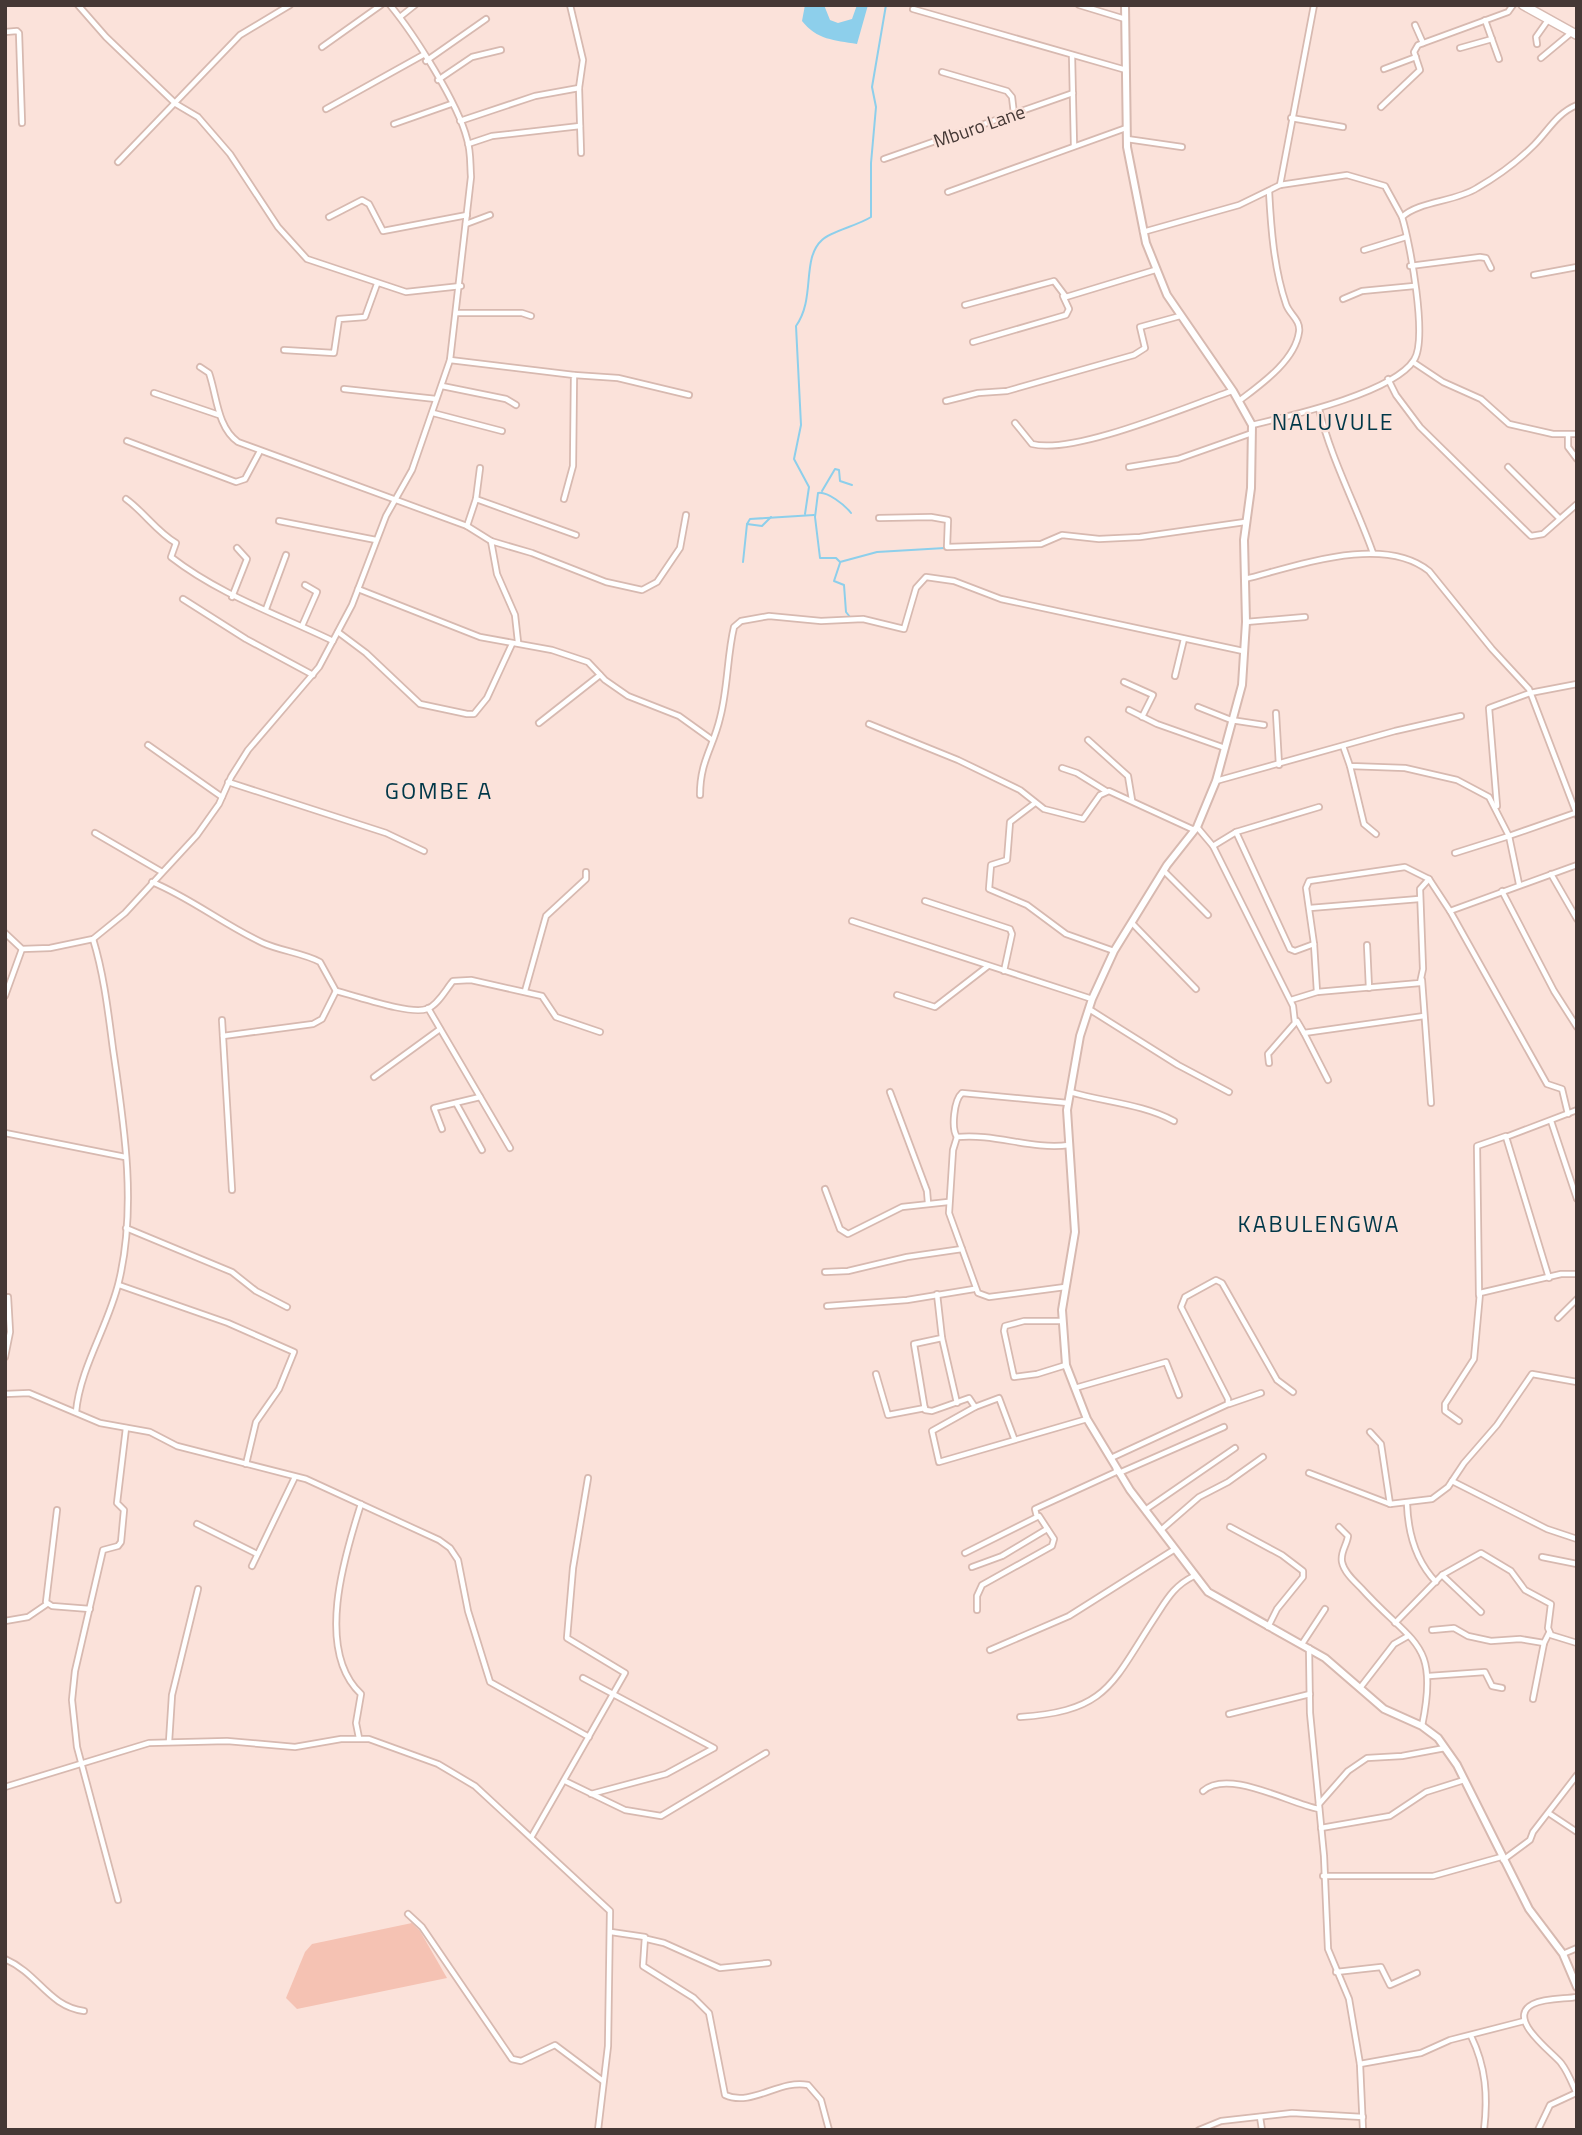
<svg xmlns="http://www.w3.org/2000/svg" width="1582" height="2135" font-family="'Titillium Web',sans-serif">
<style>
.green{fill:#f5c2b3}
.water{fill:#8dcfeb}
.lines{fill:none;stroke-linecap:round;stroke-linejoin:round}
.stream{stroke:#8dcfeb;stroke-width:2}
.minor-casing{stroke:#d7b9b0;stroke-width:8}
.tertiary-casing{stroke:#d7b9b0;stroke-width:10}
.primary-casing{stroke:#d7b9b0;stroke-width:11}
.minor{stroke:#fff;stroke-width:4.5}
.tertiary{stroke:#fff;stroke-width:6}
.primary{stroke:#fff;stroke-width:8}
.labels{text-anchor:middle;stroke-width:5;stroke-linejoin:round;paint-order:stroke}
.street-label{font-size:19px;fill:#453835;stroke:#fbe2da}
.quarter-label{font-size:23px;letter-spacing:2px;fill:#003748;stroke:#fbe2da}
</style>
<rect width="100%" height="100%" fill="#fbe2da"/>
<path class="green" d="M 412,1923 L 420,1931 L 447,1978 L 297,2009 L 286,1998 L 305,1952 L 312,1944 Z"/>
<path class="water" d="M 805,5 L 824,5 L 830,20 L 838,23 L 852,19 L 857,5 L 868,5 L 857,44 C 834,40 817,40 802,21 Z"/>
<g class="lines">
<g class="stream">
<path d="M 822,491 L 835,469 L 839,470 L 840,481 L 852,485"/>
<path d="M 851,513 C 845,505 827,491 818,493 L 815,517 L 820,558 L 836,558 L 840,562 L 877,552 L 945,548"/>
<path d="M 805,514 L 809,487 L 794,459 L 801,425 L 796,326 C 816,298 801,259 822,240 C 831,231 857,226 871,217 L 871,163 L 876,107 L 872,87 L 886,5"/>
<path d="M 747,524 L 750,519 L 814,515"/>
<path d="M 743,562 L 747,524 L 762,526 L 771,517"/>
<path d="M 840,563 L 834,581 L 844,585 L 846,612 L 850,617"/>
</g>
<defs>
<g id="minor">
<path d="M 78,5 L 106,37 L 176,104 L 198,117 L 230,154 L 278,227 L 307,259 L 406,292 L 461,286"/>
<path d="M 570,5 L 583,60 L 579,88 L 581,153"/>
<path d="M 1079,5 L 1125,19"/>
<path d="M 913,9 L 1126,70"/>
<path d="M 400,17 L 415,5"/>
<path d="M 1485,20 L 1499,59"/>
<path d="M 1415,25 L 1423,43"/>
<path d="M 5,32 L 17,31 L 19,33 L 22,123"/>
<path d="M 1537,44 L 1536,37 L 1548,20"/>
<path d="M 322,47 L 381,5"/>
<path d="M 1460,48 L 1492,39"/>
<path d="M 1072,55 L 1074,146"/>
<path d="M 1541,58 L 1571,33"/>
<path d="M 426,61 L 486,19"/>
<path d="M 1384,69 L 1416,57"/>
<path d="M 942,72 L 1007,91 L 1012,97 L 1014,114"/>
<path d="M 438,80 L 472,57 L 501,50"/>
<path d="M 1381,107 L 1420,70 L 1414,52 L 1418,45 L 1508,12 L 1513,5"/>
<path d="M 326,109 L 423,55"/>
<path d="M 1291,118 L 1343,127"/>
<path d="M 460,121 L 535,96 L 579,88"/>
<path d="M 394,124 L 451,104"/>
<path d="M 1127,139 L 1182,147"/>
<path d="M 468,144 L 492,136 L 580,126"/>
<path d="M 884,159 L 1073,93"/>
<path d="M 118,162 L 240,35 L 290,5"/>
<path d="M 1280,185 L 1314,5"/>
<path d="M 948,192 L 1126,128"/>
<path d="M 329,217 L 362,200 L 369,204 L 383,231 L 467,215"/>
<path d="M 466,224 L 490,215"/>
<path d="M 1143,232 L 1239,205 L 1280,185 L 1347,175 L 1385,186 L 1402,217"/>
<path d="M 1364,250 L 1406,237"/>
<path d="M 1410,266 L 1480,257 L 1486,258 L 1491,268"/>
<path d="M 1534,275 L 1577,267"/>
<path d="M 1343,299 L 1362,291 L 1414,286"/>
<path d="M 965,305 L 1054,281 L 1066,297 L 1155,270"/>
<path d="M 457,313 L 522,313 L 531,316"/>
<path d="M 973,342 L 1066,315 L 1069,309 L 1063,296"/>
<path d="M 284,350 L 334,353 L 339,319 L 365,317 L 377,284"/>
<path d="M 450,360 L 574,375 L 573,466 L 564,499"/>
<path d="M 1413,362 L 1443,382 L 1481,399 L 1509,424 L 1553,434 L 1577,434"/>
<path d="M 200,367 L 209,373 C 217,396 217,427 238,442 L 467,526 L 491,541 L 532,553 L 606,582 L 642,590 L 657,582 L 680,548 L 686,515"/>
<path d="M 574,375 L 618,378 L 689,395"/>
<path d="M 1388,379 L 1396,395 L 1420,427 L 1531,536 L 1543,534 L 1577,504"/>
<path d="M 442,386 L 506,399 L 516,405"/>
<path d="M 344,389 L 436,399"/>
<path d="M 154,393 L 219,415"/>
<path d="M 946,401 L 978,393 L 1007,391 L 1134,355 L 1145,348 L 1140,327 L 1180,316"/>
<path d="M 1239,401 C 1260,385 1295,361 1299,332 C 1301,320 1289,314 1286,304 C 1274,269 1271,228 1269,191"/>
<path d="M 1319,409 C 1331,459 1356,505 1373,553"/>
<path d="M 433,413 L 502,431"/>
<path d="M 1015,423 L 1032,444 C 1074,455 1188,406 1232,391"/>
<path d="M 1252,425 C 1290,416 1393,393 1414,360 C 1428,339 1410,243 1402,217 C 1419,201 1455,202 1477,188 C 1496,177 1518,161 1534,145 C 1548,131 1557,113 1577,105"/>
<path d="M 1568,435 L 1568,447 L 1577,459"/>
<path d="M 127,441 L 236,482 L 245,479 L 260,451"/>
<path d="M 1129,467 L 1178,459 L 1252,433"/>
<path d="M 1508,467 L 1559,518"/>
<path d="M 126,499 C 144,512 157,532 176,543 L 171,557 C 220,595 277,614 333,641"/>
<path d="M 476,499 L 480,468"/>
<path d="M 879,518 L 931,517 L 948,520 L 947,547 L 1041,544 L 1062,535 L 1099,539 L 1140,537 L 1245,522"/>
<path d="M 279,521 L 376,540"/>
<path d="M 467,526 L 476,499 L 576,535"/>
<path d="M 491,541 L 497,574 L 515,615 L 518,642"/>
<path d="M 1245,579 C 1297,566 1383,534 1429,571 L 1492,649 L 1529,689 L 1577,815"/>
<path d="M 358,589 L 480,637 L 552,650 L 588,662 L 605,680 L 628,696 L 679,716 L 711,739"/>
<path d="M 232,597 L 247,559 L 237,548"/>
<path d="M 183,599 L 246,639 L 313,675"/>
<path d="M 266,609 L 286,555"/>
<path d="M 1246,622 L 1305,617"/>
<path d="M 302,626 L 317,592 L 305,585"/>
<path d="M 338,632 L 366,653 L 420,704 L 467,714 L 474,714 L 487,698 L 512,644"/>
<path d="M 1175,676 L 1184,639"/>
<path d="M 1124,682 L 1153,695 L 1142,717"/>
<path d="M 1198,707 L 1231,720 L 1264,725"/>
<path d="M 1129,710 L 1157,724 L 1225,748"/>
<path d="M 1276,713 L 1279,765"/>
<path d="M 539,723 L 600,675"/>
<path d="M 869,724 L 958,760 L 1020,790 L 1044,809 L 1083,819 L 1100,795 L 1109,791 L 1192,829"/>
<path d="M 1088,740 L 1128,776 L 1132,800"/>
<path d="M 148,745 L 222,797"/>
<path d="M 1343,746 L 1350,766 L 1405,768 L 1457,780 L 1489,797 L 1509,836 L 1575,813"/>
<path d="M 1350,766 L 1364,824 L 1376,834"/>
<path d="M 1062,768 L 1077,773 L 1106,791"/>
<path d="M 1216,781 L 1395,731 L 1461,716"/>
<path d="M 228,782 L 386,833 L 424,851"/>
<path d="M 700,795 C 700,761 713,748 720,718 C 728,688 727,656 734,627 L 741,621 L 769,616 L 821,621 L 863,619 L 904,629 L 916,588 L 926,577 L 954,581 L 1001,599 L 1243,651"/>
<path d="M 1035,803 L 1010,822 L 1007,860 L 991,865 L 989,889 L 1027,905 L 1066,934 L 1114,951"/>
<path d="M 1497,806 L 1489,708 L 1530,693 L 1577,684"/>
<path d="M 1197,827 L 1213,846 L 1293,1006 L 1295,1023 L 1268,1054 L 1269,1063"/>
<path d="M 1236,832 L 1319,807"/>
<path d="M 95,833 L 162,872"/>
<path d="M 1213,846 L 1236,832 L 1290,949 L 1295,951 L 1314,944"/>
<path d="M 1455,853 L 1509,836 L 1519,884"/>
<path d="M 1164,871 L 1208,915"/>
<path d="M 1551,874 L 1577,919"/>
<path d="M 152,882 C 191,898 224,925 263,943 C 281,951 303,953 320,962 L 336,991"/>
<path d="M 1502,891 L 1554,991 L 1577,1027"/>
<path d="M 925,901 L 1010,929 L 1012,934 L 1004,971"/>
<path d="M 1310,908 L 1419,899"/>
<path d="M 852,921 L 1092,999"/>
<path d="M 1132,923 L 1196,989"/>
<path d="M 5,933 L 22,949 L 50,948 L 93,939 L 125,913 L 197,835 L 219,804 L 231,777 L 248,750 L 319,667 L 352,605 L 386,516 L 412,470 L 450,360 L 471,177 C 470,164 471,151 467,139 C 458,103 414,34 390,5"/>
<path d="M 1367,945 L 1369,988"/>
<path d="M 1422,980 L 1431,1103"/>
<path d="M 336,991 C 357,996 409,1015 427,1009 C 438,1005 446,989 453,981 L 471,980 L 542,996 L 556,1017 L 600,1032"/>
<path d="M 525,991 L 546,916 L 586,879 L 586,872"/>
<path d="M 1317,992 L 1314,944 L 1306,888 L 1309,881 L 1405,867 L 1429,879 L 1450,911"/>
<path d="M 897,995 L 935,1007 L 988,966"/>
<path d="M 5,996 L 22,949"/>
<path d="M 1291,1000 L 1317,992 L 1420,983 L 1423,969 L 1420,889 L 1429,879"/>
<path d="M 428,1008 L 510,1148"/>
<path d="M 1089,1009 L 1178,1065 L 1229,1092"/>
<path d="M 222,1020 L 232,1190"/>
<path d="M 1297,1021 L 1304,1033 L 1424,1016"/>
<path d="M 1304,1033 L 1328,1080"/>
<path d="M 223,1036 L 313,1024 L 322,1019 L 336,991"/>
<path d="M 374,1077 L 440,1029"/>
<path d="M 890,1092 L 927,1191 L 928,1203"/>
<path d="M 1070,1092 C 1104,1102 1143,1104 1174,1121"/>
<path d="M 456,1103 L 482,1150"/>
<path d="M 1568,1114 L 1562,1089 L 1547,1084 L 1450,911 L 1577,865"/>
<path d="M 1551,1121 L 1577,1199"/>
<path d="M 442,1129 L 434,1108 L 480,1097"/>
<path d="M 5,1133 L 125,1157"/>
<path d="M 957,1137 C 951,1128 954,1100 962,1093 L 1068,1103"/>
<path d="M 825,1189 L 840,1229 L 848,1234 L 902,1207 L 948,1202"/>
<path d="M 126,1228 L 232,1272 L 256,1291 L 287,1307"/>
<path d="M 825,1272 L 848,1271 L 907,1257 L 962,1249"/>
<path d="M 1549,1278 L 1506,1137 L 1577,1110"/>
<path d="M 119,1285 L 228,1323 L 294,1352 L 279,1389 L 256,1422 L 246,1464"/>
<path d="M 1065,1287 L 989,1297 L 978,1293 L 949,1213 L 953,1150 L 957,1137 C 995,1133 1031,1150 1069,1145"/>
<path d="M 937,1294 L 942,1338 L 914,1344 L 925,1410 L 932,1411 L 969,1398 L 975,1407 L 999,1398 L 1014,1438"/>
<path d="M 1479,1295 L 1477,1146 L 1506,1136"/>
<path d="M 827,1306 L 907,1300 L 974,1289"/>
<path d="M 1558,1318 L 1577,1299"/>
<path d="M 1062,1321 L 1024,1321 L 1005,1326 L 1004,1331 L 1014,1377 L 1037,1374 L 1066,1365"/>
<path d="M 942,1338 L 957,1403"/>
<path d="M 5,1357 L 10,1332 L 8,1297"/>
<path d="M 876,1374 L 888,1415 L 925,1408"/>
<path d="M 1075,1388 L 1166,1362 L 1179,1395"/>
<path d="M 5,1394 L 29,1393 L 100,1423 L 150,1432 L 177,1446 L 306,1479 L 439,1540 L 450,1548 L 458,1560 L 468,1611 L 490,1682 L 589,1737"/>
<path d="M 1229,1404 L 1261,1393"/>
<path d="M 975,1407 L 932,1431 L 939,1462 L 1087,1419"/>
<path d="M 76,1412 C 80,1367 109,1325 119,1281 C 137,1206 124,1124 113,1049 C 108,1011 104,975 93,939"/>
<path d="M 1459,1421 L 1445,1411 L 1445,1404 L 1474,1359 L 1480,1293 L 1561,1274 L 1577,1274"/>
<path d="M 1370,1432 L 1381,1444 L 1390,1504"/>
<path d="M 1111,1458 L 1228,1404 L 1228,1399 L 1181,1307 L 1185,1297 L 1216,1280 L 1222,1283 L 1277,1380 L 1293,1392"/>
<path d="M 1119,1473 L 1224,1427"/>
<path d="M 1309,1473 L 1390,1504 L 1432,1499 L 1448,1487 L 1464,1463 L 1497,1425 L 1532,1374 L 1577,1382"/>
<path d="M 1452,1481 L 1547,1529 L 1577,1539"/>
<path d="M 1407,1504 C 1408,1532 1416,1561 1436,1582"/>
<path d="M 57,1510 L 46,1602 L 52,1606 L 90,1609"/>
<path d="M 1145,1510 L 1235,1448"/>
<path d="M 197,1524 L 257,1554"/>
<path d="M 1230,1527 L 1282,1555 L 1303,1571 L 1303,1577 L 1277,1609 L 1268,1627"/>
<path d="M 1339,1527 L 1348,1536 C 1347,1545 1340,1552 1342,1562 C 1344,1572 1354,1581 1361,1588 C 1412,1645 1440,1640 1422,1726"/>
<path d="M 1161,1530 L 1199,1497 L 1228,1482 L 1263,1457"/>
<path d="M 965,1553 L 1037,1517 L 1035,1509 L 1116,1472 L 1116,1467"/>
<path d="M 1542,1557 L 1577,1564"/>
<path d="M 252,1566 L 295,1477"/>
<path d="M 972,1567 L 1002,1556 L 1047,1529"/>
<path d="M 1442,1575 L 1481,1612"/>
<path d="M 977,1610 L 977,1596 L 982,1585 L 1052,1546 L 1054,1539 L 1039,1516"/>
<path d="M 5,1621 L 28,1617 L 47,1604"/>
<path d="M 1395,1623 L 1442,1575 L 1481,1553 L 1511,1571 L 1525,1590 L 1551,1604 L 1548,1628 L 1551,1635 L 1577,1643"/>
<path d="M 1432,1630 L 1454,1628 L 1468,1636 L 1491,1641 L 1520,1639 L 1544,1643"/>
<path d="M 1302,1644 L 1325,1609"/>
<path d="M 1309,1648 L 1310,1713 L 1324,1856 L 1328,1949 L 1349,1999 L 1360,2064 L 1363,2130"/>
<path d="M 990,1650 L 1069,1616 L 1175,1549"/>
<path d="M 1429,1676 L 1485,1672 L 1492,1686 L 1502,1688"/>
<path d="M 583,1678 L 714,1748 L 666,1774 L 591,1794"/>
<path d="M 1360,1688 L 1394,1644 L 1408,1636"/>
<path d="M 1533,1699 L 1544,1643 L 1549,1633"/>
<path d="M 1229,1714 L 1310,1694"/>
<path d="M 1020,1717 C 1107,1711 1111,1685 1154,1619 C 1166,1601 1173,1586 1194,1576"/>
<path d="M 359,1738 L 356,1723 L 361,1694 C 315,1651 344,1557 361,1504"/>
<path d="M 169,1742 L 172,1695 L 198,1589"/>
<path d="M 565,1781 L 625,1810 L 661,1816 L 766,1753"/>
<path d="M 5,1787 L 149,1743 L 227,1741 L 295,1747 L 341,1739 L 369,1739 L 438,1764 L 475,1786 L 610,1911 L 608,2046 L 598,2130"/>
<path d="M 1203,1791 C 1228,1768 1290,1804 1319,1809"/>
<path d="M 1319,1804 L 1348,1771 L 1367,1758 L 1402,1756 L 1445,1748"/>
<path d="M 1550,1814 L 1577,1832"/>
<path d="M 1321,1828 L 1390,1816 L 1426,1792 L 1464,1780"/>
<path d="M 532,1836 L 625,1673 L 567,1638 L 573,1568 L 588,1478"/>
<path d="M 1503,1860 L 1530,1840 L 1533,1832 L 1577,1775"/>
<path d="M 1323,1876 L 1433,1876 L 1501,1857"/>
<path d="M 118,1900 L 77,1747 L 72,1700 L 75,1671 L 103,1550 L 118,1546 L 121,1542 L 124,1510 L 117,1503 L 126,1428"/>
<path d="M 408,1914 L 422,1927 L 512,2059 L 521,2061 L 555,2045 L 603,2081"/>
<path d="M 611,1932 L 645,1937 L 643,1966 L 694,1998 L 709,2013 L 725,2095 C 752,2107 780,2079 808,2085 L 821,2100 L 829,2130"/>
<path d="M 647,1939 L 664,1943 L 720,1968 L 768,1963"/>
<path d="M 1563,1954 L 1577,1948"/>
<path d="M 5,1959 C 39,1974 48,2006 84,2011"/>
<path d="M 1336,1972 L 1381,1967 L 1390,1985 L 1417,1973"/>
<path d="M 1471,2036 C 1486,2067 1488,2096 1484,2130"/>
<path d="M 1360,2064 L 1421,2053 L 1450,2040 L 1524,2021"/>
<path d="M 1576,2092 C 1572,2083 1568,2072 1561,2063 C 1551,2051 1505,2018 1533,2004 C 1545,1998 1564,1999 1577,1997"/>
<path d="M 1260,2117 L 1262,2130"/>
<path d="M 1199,2130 L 1221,2121 L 1292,2113 L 1363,2117"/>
<path d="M 1538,2130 L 1550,2105 L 1576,2093"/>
</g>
<path id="tertiary" d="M 1125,5 L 1127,147 L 1146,243 L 1167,295 L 1233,391 L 1252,425 L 1251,488 L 1244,540 L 1246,622 L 1242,685 L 1216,781 L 1197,827 L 1167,865 L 1114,951 L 1092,999 L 1080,1036 L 1067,1110 L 1075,1232 L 1062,1310 L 1066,1365 L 1087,1419 L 1130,1490 L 1208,1592 L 1325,1658 L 1384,1709 L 1422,1726 L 1438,1738 L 1457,1765 L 1529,1909 L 1563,1954 L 1577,1987"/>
<path id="primary" d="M 1523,5 L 1577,35"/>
</defs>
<use href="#minor" class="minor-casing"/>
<use href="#tertiary" class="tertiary-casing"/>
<use href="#primary" class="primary-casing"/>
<use href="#minor" class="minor"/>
<use href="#tertiary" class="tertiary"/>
<use href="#primary" class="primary"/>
</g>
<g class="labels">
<g class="street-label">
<text transform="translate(979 126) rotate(-19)" y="7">Mburo Lane</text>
</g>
<g class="quarter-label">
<text x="1333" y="430">NALUVULE</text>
<text x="439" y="799">GOMBE A</text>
<text x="1319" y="1232">KABULENGWA</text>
</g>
</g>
<rect width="1582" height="2135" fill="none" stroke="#453835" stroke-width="14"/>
</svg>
